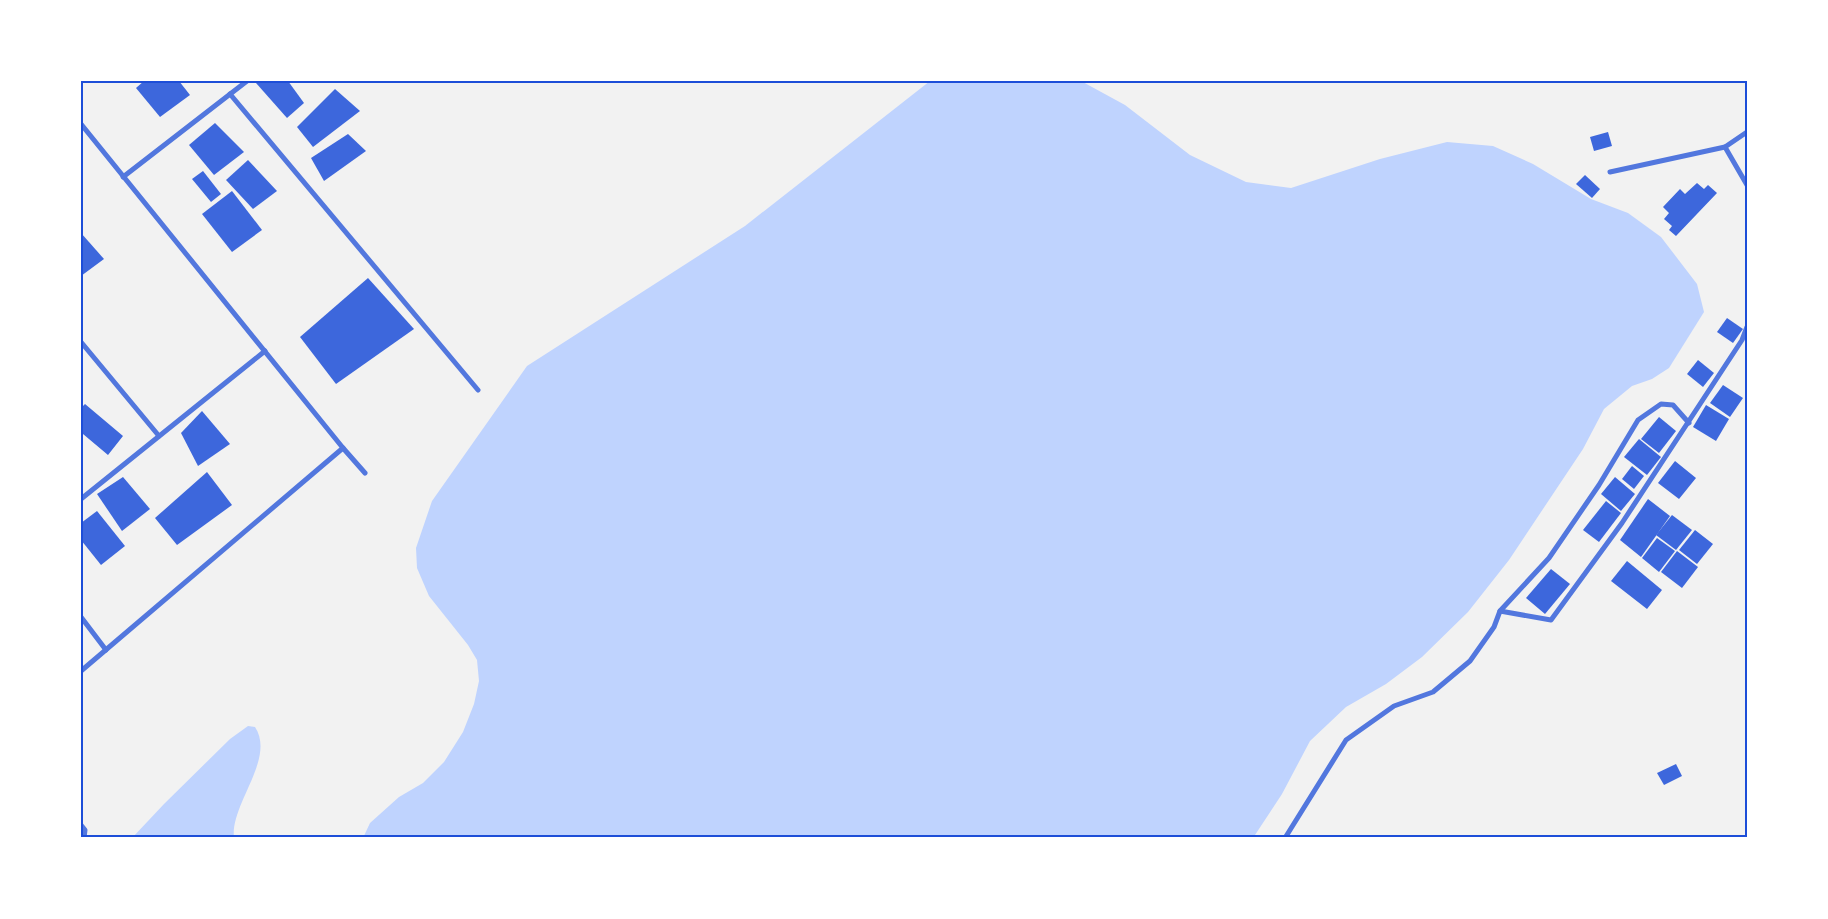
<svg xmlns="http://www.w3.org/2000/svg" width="1828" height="919" font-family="'Playfair Display',serif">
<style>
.water{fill:#bfd3fe}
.building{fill:#3d67dc}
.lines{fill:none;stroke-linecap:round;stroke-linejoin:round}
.minor{stroke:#5277de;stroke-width:5}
.neatline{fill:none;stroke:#1d4ed8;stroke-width:2}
</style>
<rect width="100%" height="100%" fill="#f2f2f2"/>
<g class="water">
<path d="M 930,81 L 1081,81 L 1125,105 L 1190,155 L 1246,182 L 1291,188 L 1380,159 L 1447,142 L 1493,146 L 1533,164 L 1591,199 L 1628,213 L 1661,237 L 1697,284 L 1704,312 L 1669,368 L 1652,379 L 1632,386 L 1604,409 L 1583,449 L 1509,560 L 1468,612 L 1422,657 L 1386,684 L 1346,707 L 1310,741 L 1282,794 L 1253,838 L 363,838 L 370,823 L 399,797 L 423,783 L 444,762 L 463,732 L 474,704 L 479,681 L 477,660 L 468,645 L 429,596 L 417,568 L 416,548 L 432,501 L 527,366 L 745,226 Z"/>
<path d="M 248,726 L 255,727 C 276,759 230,804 234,838 L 132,838 L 164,804 L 230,739 Z"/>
</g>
<g class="building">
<path d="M 144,81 L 179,81 L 190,95 L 160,117 L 136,88 Z"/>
<path d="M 258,81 L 288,81 L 304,103 L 287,118 L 256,83 Z"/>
<path d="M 335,89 L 360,111 L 313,147 L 297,127 Z"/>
<path d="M 215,123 L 244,152 L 214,175 L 189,145 Z"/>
<path d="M 1608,132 L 1612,146 L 1594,151 L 1590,137 Z"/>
<path d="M 348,134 L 366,151 L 324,181 L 311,158 Z"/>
<path d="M 248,160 L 277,191 L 253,209 L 226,180 Z"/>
<path d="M 203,171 L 221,194 L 211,202 L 192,179 Z"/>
<path d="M 1585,175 L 1600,189 L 1592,198 L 1576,184 Z"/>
<path d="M 1697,183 L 1704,189 L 1708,185 L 1717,193 L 1676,236 L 1669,230 L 1672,226 L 1664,219 L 1669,213 L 1663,207 L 1680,189 L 1685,194 Z"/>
<path d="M 232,191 L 262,230 L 232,252 L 202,214 Z"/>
<path d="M 81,233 L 104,259 L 81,276 Z"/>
<path d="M 368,278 L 414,329 L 336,384 L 300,337 Z"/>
<path d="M 1727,318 L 1743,329 L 1733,343 L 1717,332 Z"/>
<path d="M 1698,360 L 1714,373 L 1703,387 L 1687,374 Z"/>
<path d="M 1723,385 L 1743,398 L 1730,417 L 1710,403 Z"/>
<path d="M 85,404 L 123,436 L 108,455 L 83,434 L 81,435 L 81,408 Z"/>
<path d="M 1706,405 L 1729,419 L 1716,441 L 1693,427 Z"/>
<path d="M 202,411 L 230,444 L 198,466 L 181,433 Z"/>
<path d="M 1659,417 L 1676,431 L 1659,453 L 1641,439 Z"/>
<path d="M 1639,439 L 1661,457 L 1647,475 L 1624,457 Z"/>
<path d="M 1675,461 L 1696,478 L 1679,499 L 1658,483 Z"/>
<path d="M 1632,466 L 1644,476 L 1634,489 L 1622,479 Z"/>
<path d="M 207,472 L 232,505 L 177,545 L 155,518 Z"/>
<path d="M 123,477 L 150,509 L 122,531 L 97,494 Z"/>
<path d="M 1615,477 L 1635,494 L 1621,511 L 1601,494 Z"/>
<path d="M 1648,499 L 1670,516 L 1641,557 L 1620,540 Z"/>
<path d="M 1606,501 L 1621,513 L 1599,542 L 1583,530 Z"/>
<path d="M 97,511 L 125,546 L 101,565 L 81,540 L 81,523 Z"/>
<path d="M 1672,515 L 1692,530 L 1676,550 L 1656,535 Z"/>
<path d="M 1695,530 L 1713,544 L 1697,564 L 1679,550 Z"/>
<path d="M 1657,538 L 1675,551 L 1659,572 L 1642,558 Z"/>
<path d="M 1677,551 L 1698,567 L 1682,588 L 1661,572 Z"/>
<path d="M 1627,561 L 1662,590 L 1647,609 L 1611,581 Z"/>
<path d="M 1551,569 L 1570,584 L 1545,614 L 1526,598 Z"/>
<path d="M 1676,764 L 1682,776 L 1664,785 L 1657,773 Z"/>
</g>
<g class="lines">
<g class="minor">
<path d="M 230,94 L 478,390"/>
<path d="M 81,124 L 343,448"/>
<path d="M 1747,132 L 1725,147 L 1747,185"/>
<path d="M 1610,172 L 1725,147"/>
<path d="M 123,177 L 247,81"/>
<path d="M 81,342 L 159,436"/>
<path d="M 81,499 L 265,351"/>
<path d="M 1500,611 L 1551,620 L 1622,523 L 1742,340 L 1747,327"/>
<path d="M 81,617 L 106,650"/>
<path d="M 81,671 L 343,448 L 365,473"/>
<path d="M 81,825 L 85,830 L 84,838"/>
<path d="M 1285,838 L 1346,740 L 1394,706 L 1433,692 L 1470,661 L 1494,627 L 1500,611 L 1549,558 L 1599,485 L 1638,420 L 1661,404 L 1673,405 L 1689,423"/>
</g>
</g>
<rect width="1828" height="919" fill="none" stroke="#ffffff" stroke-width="165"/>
<rect x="82" y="82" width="1664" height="754" class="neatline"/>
</svg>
